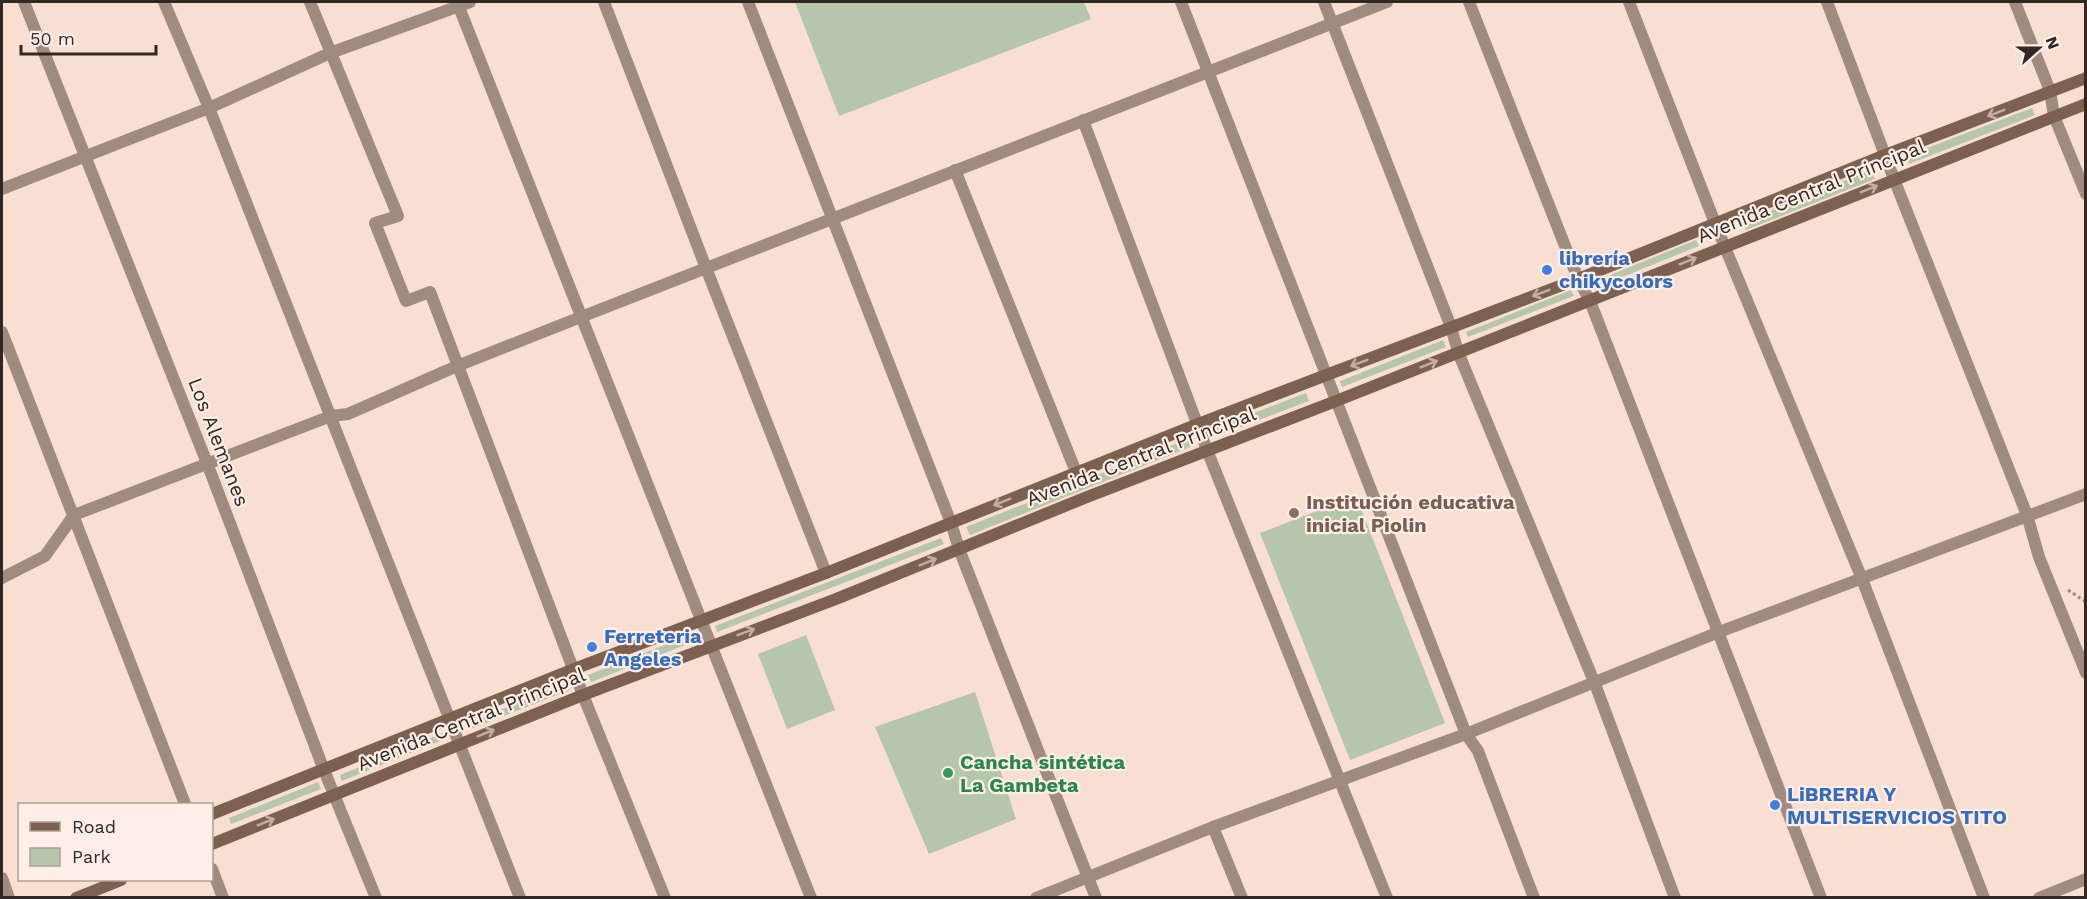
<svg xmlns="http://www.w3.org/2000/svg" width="2087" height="899" font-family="'Work Sans',sans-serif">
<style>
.green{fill:#b5c6aa}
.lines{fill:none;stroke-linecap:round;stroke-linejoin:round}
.path{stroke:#9a877e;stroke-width:3;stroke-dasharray:3 3;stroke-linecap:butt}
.street{stroke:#9f8b80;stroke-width:12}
.secondary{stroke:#7c6050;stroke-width:12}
.oneway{stroke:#c4aea3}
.shop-dot{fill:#3f7fe0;stroke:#ffeee7;stroke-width:2}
.education-dot{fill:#8d6e63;stroke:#ffeee7;stroke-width:2}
.leisure-dot{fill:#2e9e5b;stroke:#ffeee7;stroke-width:2}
.labels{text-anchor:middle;stroke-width:4.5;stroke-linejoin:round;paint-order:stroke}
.street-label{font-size:20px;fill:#322823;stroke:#ffeee7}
.shop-label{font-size:20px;font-weight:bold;fill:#366cbe;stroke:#ffeee7;text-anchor:start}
.education-label{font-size:20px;font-weight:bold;fill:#785e54;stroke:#ffeee7;text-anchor:start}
.leisure-label{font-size:20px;font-weight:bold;fill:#27864d;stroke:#ffeee7;text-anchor:start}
</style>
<rect width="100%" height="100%" fill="#f9dfd2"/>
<g class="green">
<path d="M 795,2 L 1084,2 L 1091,19 L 839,116 Z"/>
<path d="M 2032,108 L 2035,115 L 1909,164 L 1906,156 Z"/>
<path d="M 1871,170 L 1875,179 L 1746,230 L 1742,222 Z"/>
<path d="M 1696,240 L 1699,246 L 1595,288 L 1593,282 Z"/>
<path d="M 1571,290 L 1574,296 L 1468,337 L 1466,332 Z"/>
<path d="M 1443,340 L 1446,347 L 1342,387 L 1340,381 Z"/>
<path d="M 1306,393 L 1309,401 L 1217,436 L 1214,428 Z"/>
<path d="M 1190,438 L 1193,446 L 970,535 L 966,527 Z"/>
<path d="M 1356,496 L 1445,723 L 1350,760 L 1260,533 Z"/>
<path d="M 941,538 L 944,544 L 717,632 L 715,626 Z"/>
<path d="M 697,632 L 700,639 L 591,682 L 588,675 Z"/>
<path d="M 806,635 L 835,710 L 787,729 L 758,654 Z"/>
<path d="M 567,683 L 570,690 L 468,730 L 465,724 Z"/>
<path d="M 975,692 L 1016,819 L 929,854 L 875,727 Z"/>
<path d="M 443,733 L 445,739 L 342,781 L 340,775 Z"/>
<path d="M 318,782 L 321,789 L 231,824 L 229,818 Z"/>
</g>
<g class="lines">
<path class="path" d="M 2068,590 L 2086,602"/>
<g class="street">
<path d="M 24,2 L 207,463 L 324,770 L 376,898"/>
<path d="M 164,2 L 209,108 L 520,898"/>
<path d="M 310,2 L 398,216 L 375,223 L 406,301 L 430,292 L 583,695 L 665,898"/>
<path d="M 457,2 L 811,898"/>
<path d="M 604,2 L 706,268 L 826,573"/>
<path d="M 748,2 L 951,523 L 959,549 L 1096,898"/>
<path d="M 1181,2 L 1466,734 L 1478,751 L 1534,898"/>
<path d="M 1324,2 L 1451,327 L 1458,352 L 1595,684 L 1675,898"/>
<path d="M 1469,2 L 1578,279 L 1590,301 L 1821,898"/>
<path d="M 1629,2 L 1715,223 L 1862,579 L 1984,898"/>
<path d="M 1827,2 L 1894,179 L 2027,515 L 2039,557 L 2086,673"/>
<path d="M 2015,2 L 2050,91 L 2054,116 L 2086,194"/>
<path d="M 1083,120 L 1207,450 L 1387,898"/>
<path d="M 955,170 L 1076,472"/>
<path d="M 2,189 L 209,108 L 330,53 L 470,2"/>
<path d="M 2,332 L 185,804"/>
<path d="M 2,578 L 45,556 L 74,515 L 331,416 L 348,414 L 457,366 L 581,317 L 1387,2"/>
<path d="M 1213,827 L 1242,898"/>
<path d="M 212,869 L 223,898"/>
<path d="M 2,878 L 9,898"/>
<path d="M 1036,898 L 1213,827 L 1466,734 L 1719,632 L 2086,494"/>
<path d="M 2039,898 L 2086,879"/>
</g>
<g class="secondary">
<path d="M 212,814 L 574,669 L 826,573 L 1198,424 L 1578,279 L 1885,155 L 2086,78"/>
<path d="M 212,844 L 583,695 L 836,599 L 1087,497 L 1336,401 L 2086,104"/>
<path d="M 76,898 L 121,880"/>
</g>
</g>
<defs><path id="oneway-shaft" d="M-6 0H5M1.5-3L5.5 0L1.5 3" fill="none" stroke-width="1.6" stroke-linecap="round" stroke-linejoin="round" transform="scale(1.5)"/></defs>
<g class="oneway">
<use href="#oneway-shaft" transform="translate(1996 113) rotate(159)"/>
<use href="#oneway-shaft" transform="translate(1869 189) rotate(-22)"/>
<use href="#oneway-shaft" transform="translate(1688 261) rotate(-22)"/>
<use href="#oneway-shaft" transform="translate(1541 293) rotate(159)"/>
<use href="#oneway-shaft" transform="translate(1359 363) rotate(159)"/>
<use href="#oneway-shaft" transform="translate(1429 364) rotate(-22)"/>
<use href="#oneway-shaft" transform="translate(1002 502) rotate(158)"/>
<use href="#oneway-shaft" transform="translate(928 562) rotate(-22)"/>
<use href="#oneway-shaft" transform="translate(746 632) rotate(-20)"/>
<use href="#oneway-shaft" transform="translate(486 733) rotate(-22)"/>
<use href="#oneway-shaft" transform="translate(266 822) rotate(-22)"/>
</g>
<g class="shop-dot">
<circle cx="1547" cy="270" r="6"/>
<circle cx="592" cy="647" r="6"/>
<circle cx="1775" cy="805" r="6"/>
</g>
<circle class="education-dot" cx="1294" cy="513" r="6"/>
<circle class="leisure-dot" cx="948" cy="773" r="6"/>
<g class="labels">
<g class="street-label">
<text transform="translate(1811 191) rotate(-22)" y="7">Avenida Central Principal</text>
<text transform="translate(219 442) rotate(69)" y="7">Los Alemanes</text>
<text transform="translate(1141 456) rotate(-21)" y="7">Avenida Central Principal</text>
<text transform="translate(471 719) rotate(-22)" y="7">Avenida Central Principal</text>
</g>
<g class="shop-label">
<text x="1559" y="265">librería<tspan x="1559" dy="23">chikycolors</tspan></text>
<text x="604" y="643">Ferreteria<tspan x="604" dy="23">Angeles</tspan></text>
<text x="1787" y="801">LiBRERIA Y<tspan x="1787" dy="23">MULTISERVICIOS TITO</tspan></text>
</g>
<g class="education-label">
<text x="1306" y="509">Institución educativa<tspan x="1306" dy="23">inicial Piolin</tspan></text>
</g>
<g class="leisure-label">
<text x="960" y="769">Cancha sintética<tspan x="960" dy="23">La Gambeta</tspan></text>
</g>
</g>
<rect width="2087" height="899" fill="none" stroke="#322823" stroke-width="6"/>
<rect x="18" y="803" width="195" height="78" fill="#ffeee7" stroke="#ad9f99" stroke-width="1.5"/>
<rect x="30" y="822" width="30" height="9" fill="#7c6050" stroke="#ad9f99" stroke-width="1.5"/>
<text x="72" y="833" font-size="18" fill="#322823">Road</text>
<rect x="30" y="848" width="30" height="18" fill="#b5c6aa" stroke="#ad9f99" stroke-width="1.5"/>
<text x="72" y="863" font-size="18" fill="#322823">Park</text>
<g transform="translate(2039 48) rotate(69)" stroke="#ffeee7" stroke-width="4.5" paint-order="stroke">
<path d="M0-4.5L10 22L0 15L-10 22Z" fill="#322823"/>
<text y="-9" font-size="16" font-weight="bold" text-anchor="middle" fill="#322823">N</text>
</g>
<path d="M21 45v9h135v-9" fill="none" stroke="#322823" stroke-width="3"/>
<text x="30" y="45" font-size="18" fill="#322823" stroke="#ffeee7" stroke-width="4.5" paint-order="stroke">50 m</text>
</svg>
